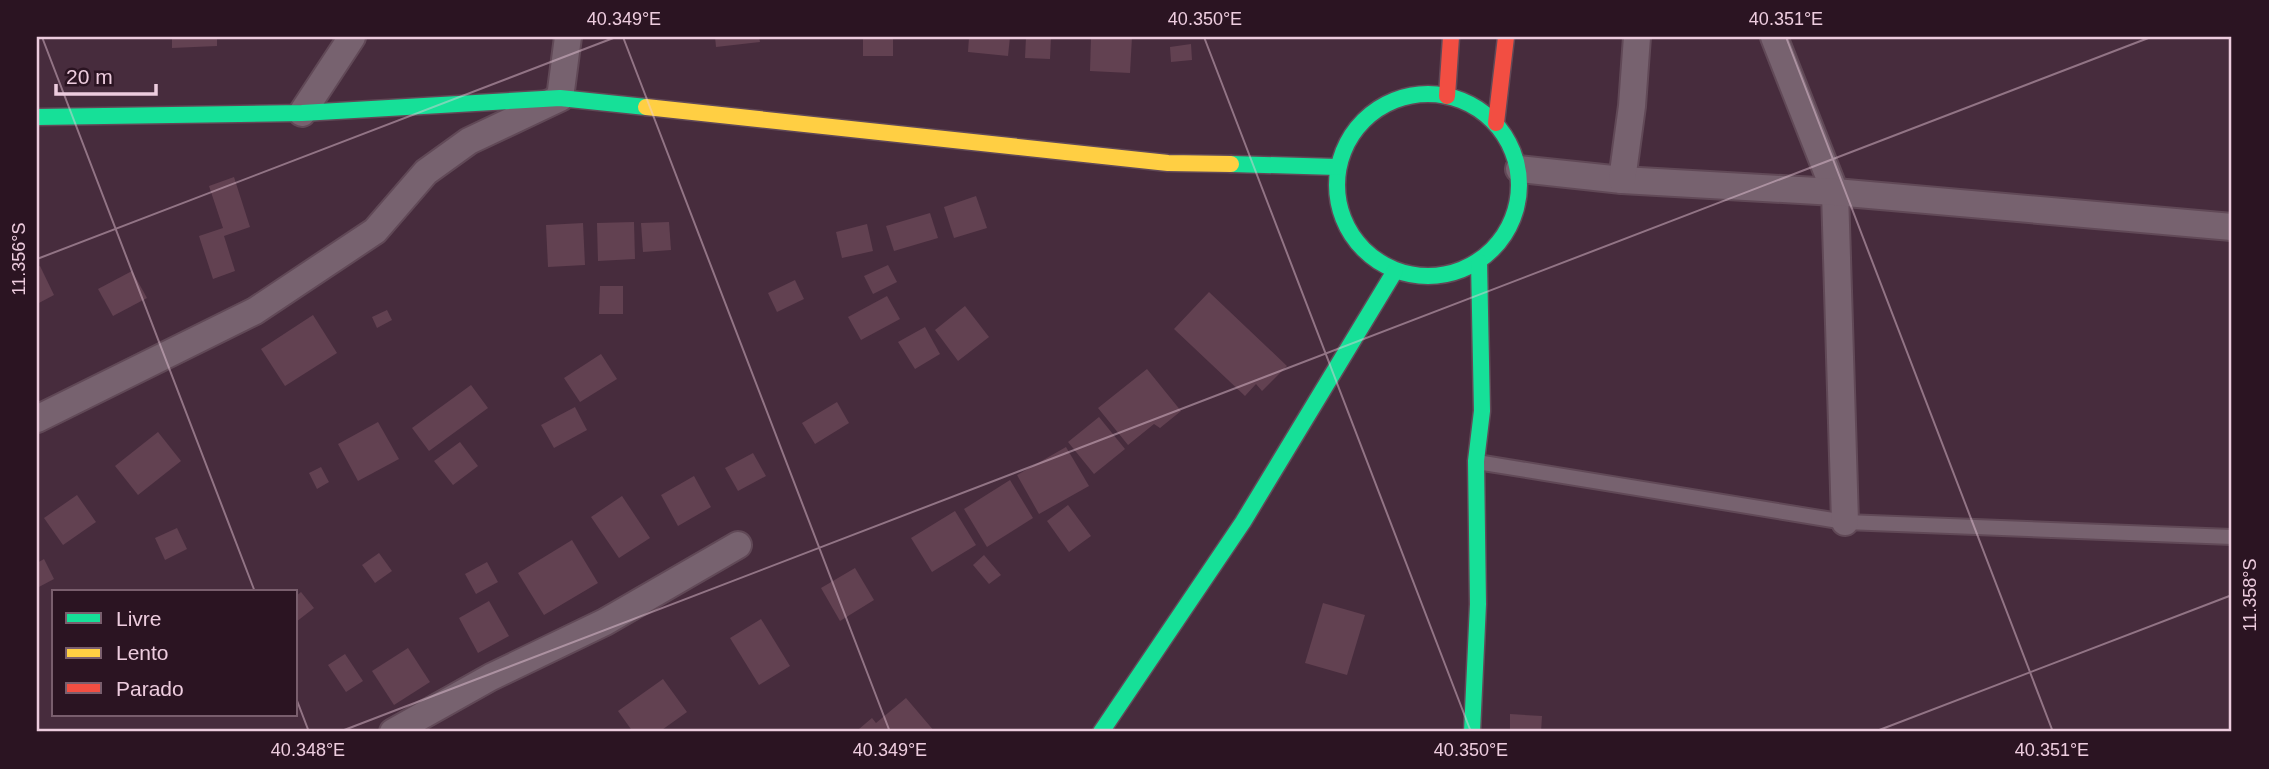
<svg xmlns="http://www.w3.org/2000/svg" width="2269" height="769" font-family="Helvetica,sans-serif">
<style>
.building{fill:#624151}
.lines{fill:none;stroke-linecap:round;stroke-linejoin:round}
.lane-casing{stroke:#614957;stroke-width:18}
.street-casing{stroke:#614957;stroke-width:30}
.fast-casing{stroke:#614957;stroke-width:19}
.slow-casing{stroke:#614957;stroke-width:19}
.jam-casing{stroke:#614957;stroke-width:19}
.lane{stroke:#77626f;stroke-width:14}
.street{stroke:#77626f;stroke-width:26}
.fast{stroke:#16e098;stroke-width:16}
.slow{stroke:#ffcf43;stroke-width:16}
.jam{stroke:#f24e42;stroke-width:16}
.ticks{fill:none;stroke:#edccde;stroke-width:2;stroke-opacity:0.45}
.neatline{fill:none;stroke:#edccde;stroke-width:2.5}
.ticks-label{font-size:18px;text-anchor:middle;fill:#edccde}
</style>
<rect width="100%" height="100%" fill="#472c3d"/>
<g class="building">
<path d="M 172,37 L 217,37 L 217,46 L 172,48 Z"/>
<path d="M 715,37 L 759,37 L 760,42 L 716,47 Z"/>
<rect x="863" y="37" width="30" height="19"/>
<path d="M 969,37 L 1010,37 L 1008,56 L 968,52 Z"/>
<path d="M 1026,37 L 1051,37 L 1050,59 L 1025,58 Z"/>
<path d="M 1091,37 L 1132,37 L 1130,73 L 1090,71 Z"/>
<path d="M 1191,44 L 1192,60 L 1171,62 L 1170,47 Z"/>
<path d="M 234,177 L 250,227 L 224,236 L 235,271 L 213,279 L 199,236 L 223,228 L 209,186 Z"/>
<path d="M 976,196 L 987,228 L 954,238 L 944,207 Z"/>
<path d="M 930,213 L 938,238 L 894,251 L 886,226 Z"/>
<path d="M 634,222 L 635,259 L 598,261 L 597,223 Z"/>
<path d="M 669,222 L 671,250 L 643,252 L 641,223 Z"/>
<path d="M 583,223 L 585,265 L 548,267 L 546,225 Z"/>
<path d="M 867,224 L 873,251 L 842,258 L 836,232 Z"/>
<path d="M 888,265 L 897,282 L 873,294 L 864,276 Z"/>
<path d="M 40,266 L 54,295 L 37,304 L 37,267 Z"/>
<path d="M 132,271 L 147,298 L 113,316 L 98,289 Z"/>
<path d="M 795,280 L 804,299 L 777,312 L 768,293 Z"/>
<path d="M 600,286 L 623,286 L 623,314 L 599,314 Z"/>
<path d="M 1209,292 L 1287,366 L 1262,391 L 1256,384 L 1245,396 L 1174,329 Z"/>
<path d="M 887,296 L 900,319 L 861,340 L 848,317 Z"/>
<path d="M 965,306 L 989,337 L 958,361 L 935,330 Z"/>
<path d="M 387,310 L 392,320 L 377,328 L 372,317 Z"/>
<path d="M 313,315 L 337,353 L 285,386 L 261,349 Z"/>
<path d="M 925,327 L 940,354 L 915,369 L 898,342 Z"/>
<path d="M 601,354 L 617,379 L 580,402 L 564,378 Z"/>
<path d="M 1147,369 L 1181,411 L 1160,428 L 1154,424 L 1128,445 L 1098,408 Z"/>
<path d="M 471,385 L 488,408 L 429,451 L 412,428 Z"/>
<path d="M 837,402 L 849,423 L 815,444 L 802,423 Z"/>
<path d="M 575,407 L 587,430 L 554,448 L 541,425 Z"/>
<path d="M 1099,417 L 1125,449 L 1094,474 L 1068,442 Z"/>
<path d="M 378,422 L 399,459 L 358,481 L 338,444 Z"/>
<path d="M 158,432 L 181,461 L 138,495 L 115,466 Z"/>
<path d="M 460,442 L 478,466 L 453,485 L 434,461 Z"/>
<path d="M 1066,447 L 1089,486 L 1039,514 L 1017,475 Z"/>
<path d="M 753,453 L 766,476 L 738,491 L 725,468 Z"/>
<path d="M 321,467 L 329,482 L 317,489 L 309,473 Z"/>
<path d="M 694,476 L 711,507 L 678,526 L 661,495 Z"/>
<path d="M 1010,480 L 1033,518 L 987,547 L 964,509 Z"/>
<path d="M 77,495 L 96,522 L 63,545 L 44,518 Z"/>
<path d="M 622,496 L 650,538 L 619,558 L 591,517 Z"/>
<path d="M 1068,505 L 1091,536 L 1069,552 L 1047,521 Z"/>
<path d="M 955,511 L 976,545 L 932,572 L 911,538 Z"/>
<path d="M 177,528 L 187,549 L 165,560 L 155,538 Z"/>
<path d="M 572,540 L 598,583 L 544,615 L 518,573 Z"/>
<path d="M 379,553 L 392,571 L 375,583 L 362,565 Z"/>
<path d="M 984,555 L 1001,575 L 989,584 L 973,565 Z"/>
<path d="M 44,559 L 54,579 L 37,588 L 37,563 Z"/>
<path d="M 487,562 L 498,582 L 476,594 L 465,574 Z"/>
<path d="M 855,568 L 874,600 L 840,621 L 821,588 Z"/>
<path d="M 301,592 L 314,608 L 296,622 L 296,596 Z"/>
<path d="M 489,601 L 509,636 L 478,653 L 459,618 Z"/>
<path d="M 1323,603 L 1365,615 L 1347,675 L 1305,663 Z"/>
<path d="M 761,619 L 790,666 L 759,685 L 730,638 Z"/>
<path d="M 408,648 L 430,682 L 394,705 L 372,671 Z"/>
<path d="M 345,654 L 363,681 L 346,692 L 328,665 Z"/>
<path d="M 663,679 L 687,712 L 659,732 L 633,732 L 618,711 Z"/>
<path d="M 906,698 L 935,732 L 861,732 L 859,729 L 872,718 L 876,723 Z"/>
<path d="M 1510,714 L 1542,716 L 1541,732 L 1510,732 Z"/>
</g>
<g class="lines">
<defs>
<path id="lane" d="M 1477,462 L 1845,522 L 2232,537"/>
<g id="street">
<path d="M 1774,37 L 1835,192 L 1845,522"/>
<path d="M 302,113 L 352,37"/>
<path d="M 1519,169 L 1622,180 L 1835,192 L 2232,227"/>
<path d="M 1622,180 L 1632,106 L 1637,37"/>
<path d="M 37,419 L 255,311 L 375,231 L 426,172 L 469,141 L 560,98 L 568,37"/>
<path d="M 393,732 L 491,677 L 605,622 L 738,545"/>
</g>
<g id="fast">
<circle cx="1428" cy="185" r="91"/>
<path d="M 37,117 L 302,113 L 560,98 L 646,107"/>
<path d="M 1231,164 L 1337,167"/>
<path d="M 1101,732 L 1243,522 L 1395,271"/>
<path d="M 1472,732 L 1478,604 L 1476,461 L 1482,411 L 1479,262"/>
</g>
<path id="slow" d="M 646,107 L 1168,163 L 1231,164"/>
<g id="jam">
<path d="M 1447,96 L 1451,37"/>
<path d="M 1496,123 L 1506,37"/>
</g>
</defs>
<use href="#lane" class="lane-casing"/>
<use href="#street" class="street-casing"/>
<use href="#fast" class="fast-casing"/>
<use href="#slow" class="slow-casing"/>
<use href="#jam" class="jam-casing"/>
<use href="#lane" class="lane"/>
<use href="#street" class="street"/>
<use href="#fast" class="fast"/>
<use href="#slow" class="slow"/>
<use href="#jam" class="jam"/>
</g>
<path class="ticks" d="M 42,37 L 255,592M 623,37 L 890,732M 1204,37 L 1471,732M 1786,37 L 2053,732M 37,259 L 616,37M 296,698 L 309,732M 339,732 L 2151,37M 1874,732 L 2232,595"/>
<rect width="2269" height="769" fill="none" stroke="#2b1422" stroke-width="77"/>
<rect x="52" y="590" width="245" height="126" fill="#2b1422" stroke="#795e6d" stroke-width="2"/>
<rect x="66" y="613" width="35" height="10" fill="#16e098" stroke="#795e6d" stroke-width="2"/>
<text x="116" y="626" font-size="21" fill="#edccde">Livre</text>
<rect x="66" y="648" width="35" height="10" fill="#ffcf43" stroke="#795e6d" stroke-width="2"/>
<text x="116" y="660" font-size="21" fill="#edccde">Lento</text>
<rect x="66" y="683" width="35" height="10" fill="#f24e42" stroke="#795e6d" stroke-width="2"/>
<text x="116" y="696" font-size="21" fill="#edccde">Parado</text>
<path d="M56 84v10h100v-10" fill="none" stroke="#edccde" stroke-width="3.5"/>
<text x="66" y="84" font-size="21" fill="#edccde" stroke="#2b1422" stroke-width="5" paint-order="stroke">20 m</text>
<rect x="38" y="38" width="2192" height="692" class="neatline"/>
<g class="ticks-label">
<text x="624" y="25">40.349°E</text>
<text x="1205" y="25">40.350°E</text>
<text x="1786" y="25">40.351°E</text>
<text transform="translate(19 259) rotate(-90)" y="6">11.356°S</text>
<text transform="translate(2250 595) rotate(-90)" y="6">11.358°S</text>
<text x="308" y="756">40.348°E</text>
<text x="890" y="756">40.349°E</text>
<text x="1471" y="756">40.350°E</text>
<text x="2052" y="756">40.351°E</text>
</g>
</svg>
